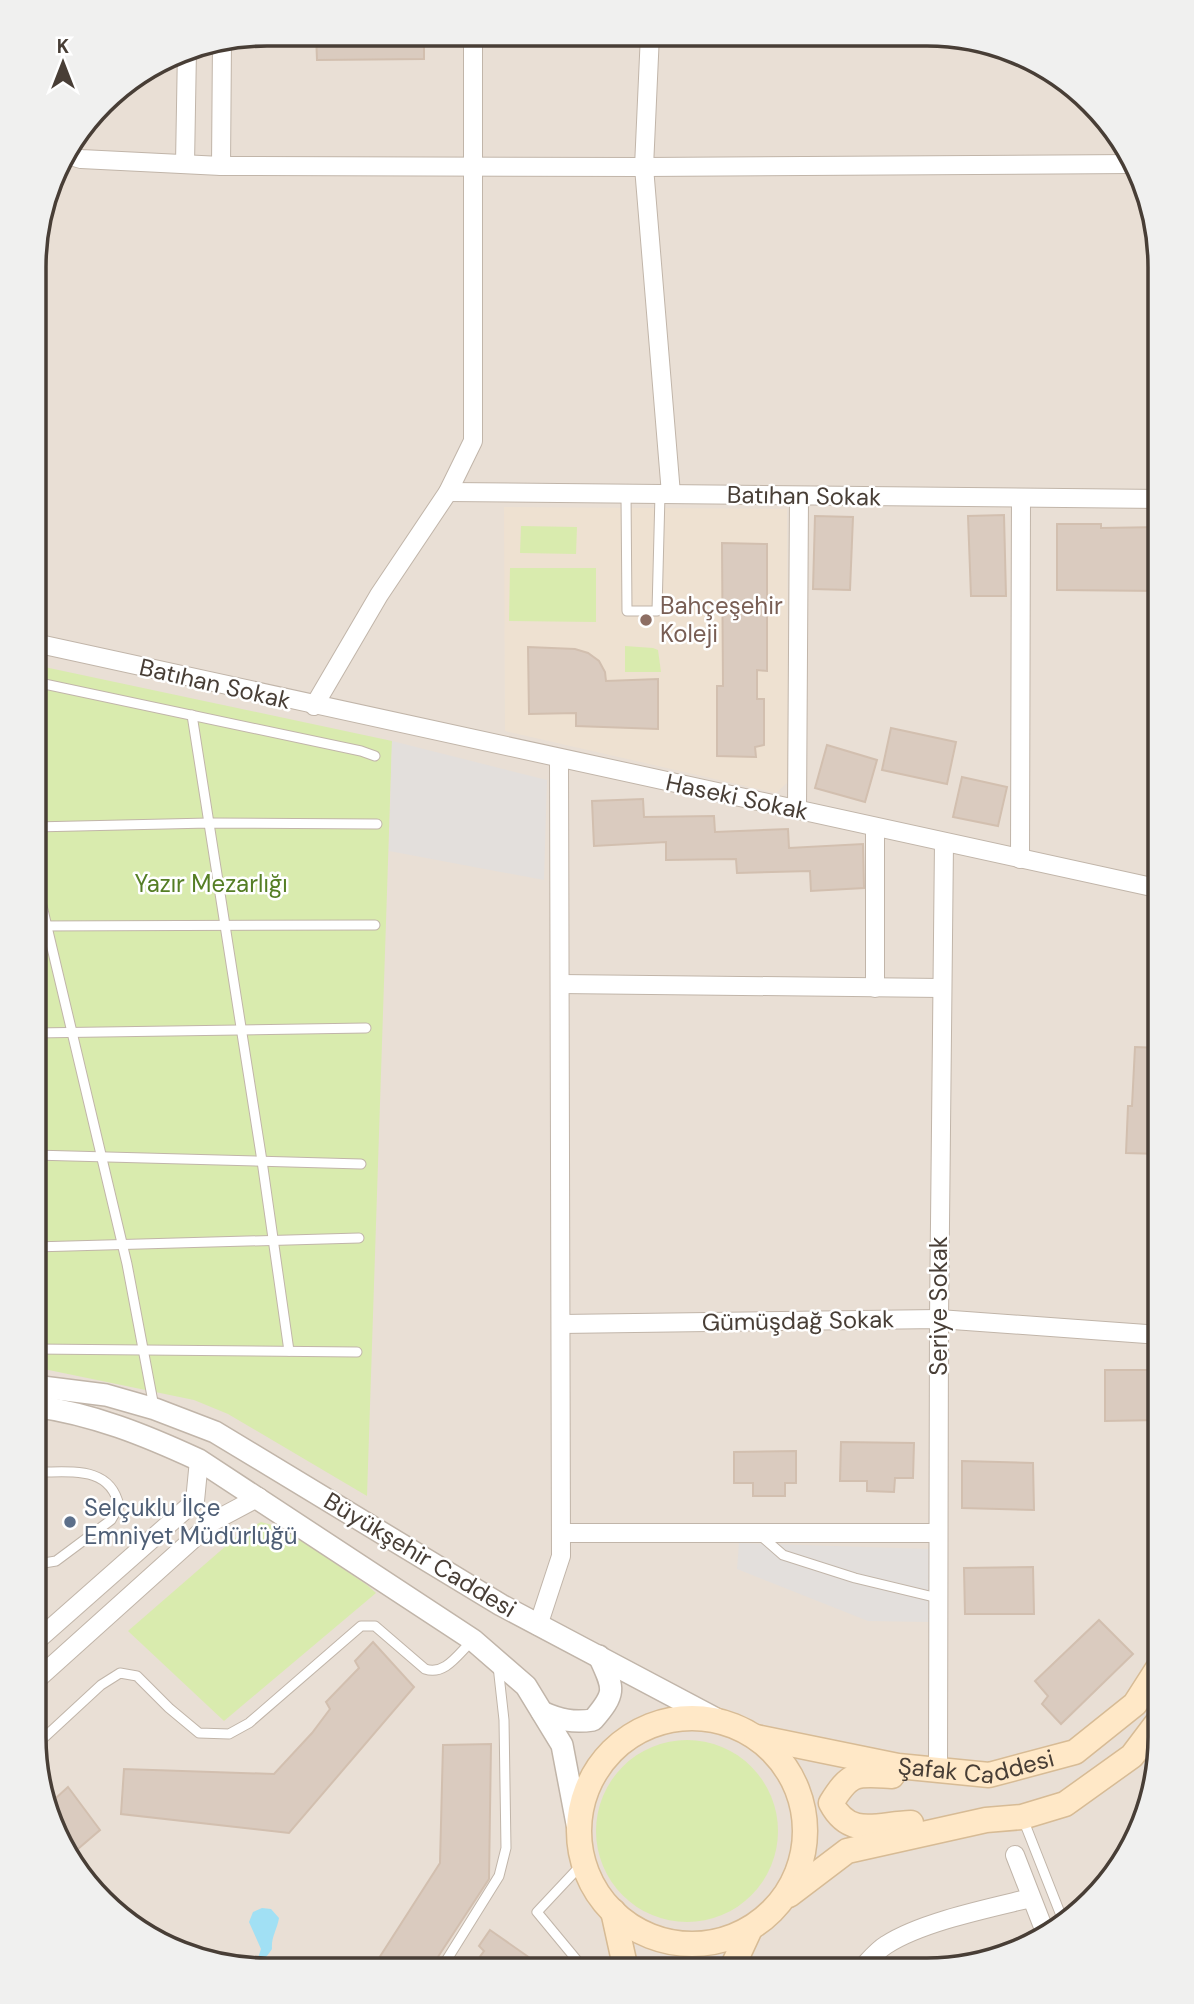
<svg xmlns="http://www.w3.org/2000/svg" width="1194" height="2004" font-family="'DM Sans',sans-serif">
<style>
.residential{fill:#e9dfd5}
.education{fill:#eee1d1}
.green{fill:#d9ebae}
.parking{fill:#e3dfdc}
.water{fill:#a1e0f4}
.building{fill:#dacbbf;stroke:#d2bfaf;stroke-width:2}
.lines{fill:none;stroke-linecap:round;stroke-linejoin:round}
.service-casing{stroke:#c1b5a9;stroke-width:11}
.minor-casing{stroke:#c1b5a9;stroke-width:20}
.tertiary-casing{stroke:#c1b5a9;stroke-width:24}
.secondary-casing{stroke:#d7bb95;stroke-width:27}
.service{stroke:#fff;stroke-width:9}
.minor{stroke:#fff;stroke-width:18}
.tertiary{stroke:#fff;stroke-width:21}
.secondary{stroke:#ffe8c7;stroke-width:24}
.education-dot{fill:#8d6e63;stroke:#fff;stroke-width:2.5}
.service-dot{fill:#5c6f8a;stroke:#fff;stroke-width:2.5}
.labels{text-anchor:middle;stroke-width:5;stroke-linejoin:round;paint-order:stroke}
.street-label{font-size:24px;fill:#483e36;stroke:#fff}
.education-label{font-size:24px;fill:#785e54;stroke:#fff;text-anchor:start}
.park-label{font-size:24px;fill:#557e25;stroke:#fff}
.service-label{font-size:24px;fill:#4e5e75;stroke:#fff;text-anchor:start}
.rim{fill:none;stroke:#483e36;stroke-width:3.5}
</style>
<rect width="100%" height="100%" fill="#f5eee7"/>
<path class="residential" d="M 266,33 L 959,35 L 1070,82 L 1143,177 L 1161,266 L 1160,1754 L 1143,1827 L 1113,1879 L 1017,1953 L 928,1971 L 236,1969 L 124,1922 L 51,1827 L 33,1738 L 35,236 L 57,163 L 112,91 L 177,51 Z"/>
<path class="education" d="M 504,507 L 787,509 L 788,782 L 776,793 L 505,731 Z"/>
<g class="green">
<path d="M 521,526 L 577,527 L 576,554 L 520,553 Z"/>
<path d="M 510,568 L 596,568 L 596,622 L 509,621 Z"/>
<path d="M 625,646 L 653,648 L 658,650 L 661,672 L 625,672 Z"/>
<path d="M 35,665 L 392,741 L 367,1496 L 228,1414 L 194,1400 L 34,1367 Z"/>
<path d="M 261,1522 L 283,1528 L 367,1585 L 376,1593 L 224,1721 L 128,1631 L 242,1532 Z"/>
<circle cx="687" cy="1831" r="91"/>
</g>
<g class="parking">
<path d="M 392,741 L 547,780 L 544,880 L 389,851 Z"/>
<path d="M 739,1543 L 929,1549 L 930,1622 L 868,1621 L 737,1569 Z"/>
</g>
<path class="water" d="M 262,1908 L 271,1909 L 279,1918 C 277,1930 271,1937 272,1949 C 262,1964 251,1972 232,1967 L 258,1958 L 261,1949 L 249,1922 L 253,1912 Z"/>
<g class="building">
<path d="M 316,33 L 424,34 L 424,59 L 317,60 Z"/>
<path d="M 1004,515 L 1006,596 L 971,596 L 968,516 Z"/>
<path d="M 815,516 L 853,517 L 850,590 L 813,589 Z"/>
<path d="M 1057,524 L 1101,524 L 1101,528 L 1161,527 L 1161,591 L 1057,590 Z"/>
<path d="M 722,543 L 767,544 L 767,671 L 757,670 L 757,699 L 764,699 L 764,745 L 755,747 L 756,757 L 717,756 L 717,686 L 723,686 Z"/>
<path d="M 528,647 L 575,649 L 588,653 L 599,661 L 605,672 L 606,681 L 658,679 L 658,729 L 576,726 L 576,713 L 529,714 Z"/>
<path d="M 891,728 L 956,742 L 947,784 L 882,770 Z"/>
<path d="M 827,745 L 877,760 L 865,802 L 815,788 Z"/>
<path d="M 962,777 L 1007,787 L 998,826 L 953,817 Z"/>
<path d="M 643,799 L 644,817 L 714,816 L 715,832 L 788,829 L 789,848 L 863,844 L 864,888 L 811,891 L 810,871 L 737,873 L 736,859 L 666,860 L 666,842 L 594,846 L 592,801 Z"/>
<path d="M 1135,1047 L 1160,1048 L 1160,1154 L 1126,1153 L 1128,1106 L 1132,1106 Z"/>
<path d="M 1105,1370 L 1160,1370 L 1160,1420 L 1105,1421 Z"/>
<path d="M 841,1442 L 914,1443 L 913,1478 L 895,1478 L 894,1492 L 867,1491 L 867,1481 L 840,1481 Z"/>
<path d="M 796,1451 L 796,1483 L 785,1483 L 785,1496 L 753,1496 L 753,1483 L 734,1483 L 734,1452 Z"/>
<path d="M 962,1461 L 1033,1463 L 1034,1510 L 962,1508 Z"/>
<path d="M 1033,1567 L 1034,1614 L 965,1614 L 964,1568 Z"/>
<path d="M 1099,1620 L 1133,1654 L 1061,1724 L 1042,1704 L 1048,1696 L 1035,1681 Z"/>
<path d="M 373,1642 L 414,1687 L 289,1833 L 121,1814 L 124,1769 L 274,1774 L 312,1733 L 330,1709 L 326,1702 L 359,1668 L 355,1661 Z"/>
<path d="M 491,1744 L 489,1879 L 430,1969 L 372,1969 L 440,1863 L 443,1745 Z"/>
<path d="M 68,1787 L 100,1830 L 72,1854 L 51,1827 L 47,1806 Z"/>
<path d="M 490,1930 L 547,1970 L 471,1969 L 484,1951 L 479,1946 Z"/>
</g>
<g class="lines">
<defs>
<g id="service">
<path d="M 626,494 L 627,611 L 657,611 L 660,494"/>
<path d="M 35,682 L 361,751 L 375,756"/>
<path d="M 192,715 L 262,1161 L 289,1351"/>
<path d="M 34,827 L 209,823 L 377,824"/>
<path d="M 34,872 L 127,1264 L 154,1407"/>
<path d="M 34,926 L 375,925"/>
<path d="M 34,1033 L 366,1028"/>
<path d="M 34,1155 L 361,1164"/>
<path d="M 34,1247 L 359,1238"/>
<path d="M 34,1349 L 357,1352"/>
<path d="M 760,1535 L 783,1555 L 855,1578 L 938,1598"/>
<path d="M 33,1561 L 38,1564 L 56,1561 L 111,1520 L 119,1506 C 110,1464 68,1473 34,1472"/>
<path d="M 35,1746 L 101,1685 L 120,1673 L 137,1676 L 169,1708 L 199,1733 L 229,1734 L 249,1723 L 361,1626 L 375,1626 L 425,1669 C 445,1676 458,1654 472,1641"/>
<path d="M 1023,1819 L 1062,1918"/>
<path d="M 583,1863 L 537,1912 L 585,1970"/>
<path d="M 441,1969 L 499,1876 L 506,1848 L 504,1720 L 498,1666"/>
</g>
<g id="minor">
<path d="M 650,34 L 644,167 L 671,494"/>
<path d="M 64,154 L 81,159 L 221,166 L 644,167 L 1133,164"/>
<path d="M 185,164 L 187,49"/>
<path d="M 221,166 L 222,42"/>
<path d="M 448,492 L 1161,499"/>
<path d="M 35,643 L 1161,889"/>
<path d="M 314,706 L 379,595 L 448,492 L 473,441 L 473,34"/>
<path d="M 797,810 L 799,496"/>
<path d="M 1020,859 L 1021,498"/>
<path d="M 560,984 L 942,988"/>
<path d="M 875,988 L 875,827"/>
<path d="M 561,1324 L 939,1319 L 1160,1335"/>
<path d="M 561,1533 L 938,1533"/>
<path d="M 538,1626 L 561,1556 L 559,759"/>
<path d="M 33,1644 L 195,1501 L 199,1460"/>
<path d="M 33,1683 L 212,1522 L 259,1497"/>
<path d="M 938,1771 L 939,1319 L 944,842"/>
<path d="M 1015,1855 L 1045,1932"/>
<path d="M 859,1971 C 868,1962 876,1951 886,1945 C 921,1922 990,1908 1031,1898"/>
</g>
<g id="tertiary">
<path d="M 34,1386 L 106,1395 L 155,1409 L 215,1432 L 501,1605 L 720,1721"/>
<path d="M 34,1406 C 93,1414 145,1435 199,1460 L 473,1640 L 526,1686 L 562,1745 L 578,1829"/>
<path d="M 542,1712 C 560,1720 573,1723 593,1720 C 617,1692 614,1689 599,1656"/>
</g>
<g id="secondary">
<circle cx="692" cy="1831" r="113"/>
<path id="s1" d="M 756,1737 L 898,1766 L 989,1775 L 1075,1752 L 1135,1704 L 1160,1665"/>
<path d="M 892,1776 C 856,1774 851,1771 831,1803 C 850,1839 877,1824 911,1823"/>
<path d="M 789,1895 L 847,1851 L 986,1820 L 1022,1817 L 1065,1804 L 1132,1756 L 1160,1719"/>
<path d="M 613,1911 L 626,1970"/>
<path d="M 731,1970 L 750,1929"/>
</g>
</defs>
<use href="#service" class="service-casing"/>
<use href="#minor" class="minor-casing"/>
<use href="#tertiary" class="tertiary-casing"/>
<use href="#secondary" class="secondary-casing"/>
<use href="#service" class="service"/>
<use href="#minor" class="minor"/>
<use href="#tertiary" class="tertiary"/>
<use href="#secondary" class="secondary"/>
</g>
<circle class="education-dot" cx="646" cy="620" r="7"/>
<circle class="service-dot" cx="70" cy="1522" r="7"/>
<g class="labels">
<g class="street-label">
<text transform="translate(804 496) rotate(1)" y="8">Batıhan Sokak</text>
<text transform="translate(215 684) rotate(13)" y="8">Batıhan Sokak</text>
<text transform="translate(737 797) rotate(12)" y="8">Haseki Sokak</text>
<text transform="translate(939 1306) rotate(-90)" y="8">Seriye Sokak</text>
<text transform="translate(798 1321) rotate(-1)" y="8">Gümüşdağ Sokak</text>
<text transform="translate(420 1555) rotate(31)" y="8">Büyükşehir Caddesi</text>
<text dy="8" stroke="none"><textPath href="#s1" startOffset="224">Şafak Caddesi</textPath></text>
</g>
<g class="education-label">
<text x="660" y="614">Bahçeşehir<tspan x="660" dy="28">Koleji</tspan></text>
</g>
<g class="park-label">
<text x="211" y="892">Yazır Mezarlığı</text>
</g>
<g class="service-label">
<text x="84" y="1516">Selçuklu İlçe<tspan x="84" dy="28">Emniyet Müdürlüğü</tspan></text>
</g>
</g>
<path d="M0 0H1194V2004H0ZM267 46H927A221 221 0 0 1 1148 267V1737A221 221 0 0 1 927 1958H267A221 221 0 0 1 46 1737V267A221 221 0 0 1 267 46Z" fill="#f0f0ef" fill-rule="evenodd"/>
<path class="rim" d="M267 46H927A221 221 0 0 1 1148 267V1737A221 221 0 0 1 927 1958H267A221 221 0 0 1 46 1737V267A221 221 0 0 1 267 46Z"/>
<g transform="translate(63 63)" stroke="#ffffff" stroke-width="5" paint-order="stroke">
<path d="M0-5L12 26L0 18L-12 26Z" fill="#483e36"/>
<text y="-10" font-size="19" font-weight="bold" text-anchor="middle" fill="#483e36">K</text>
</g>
</svg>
